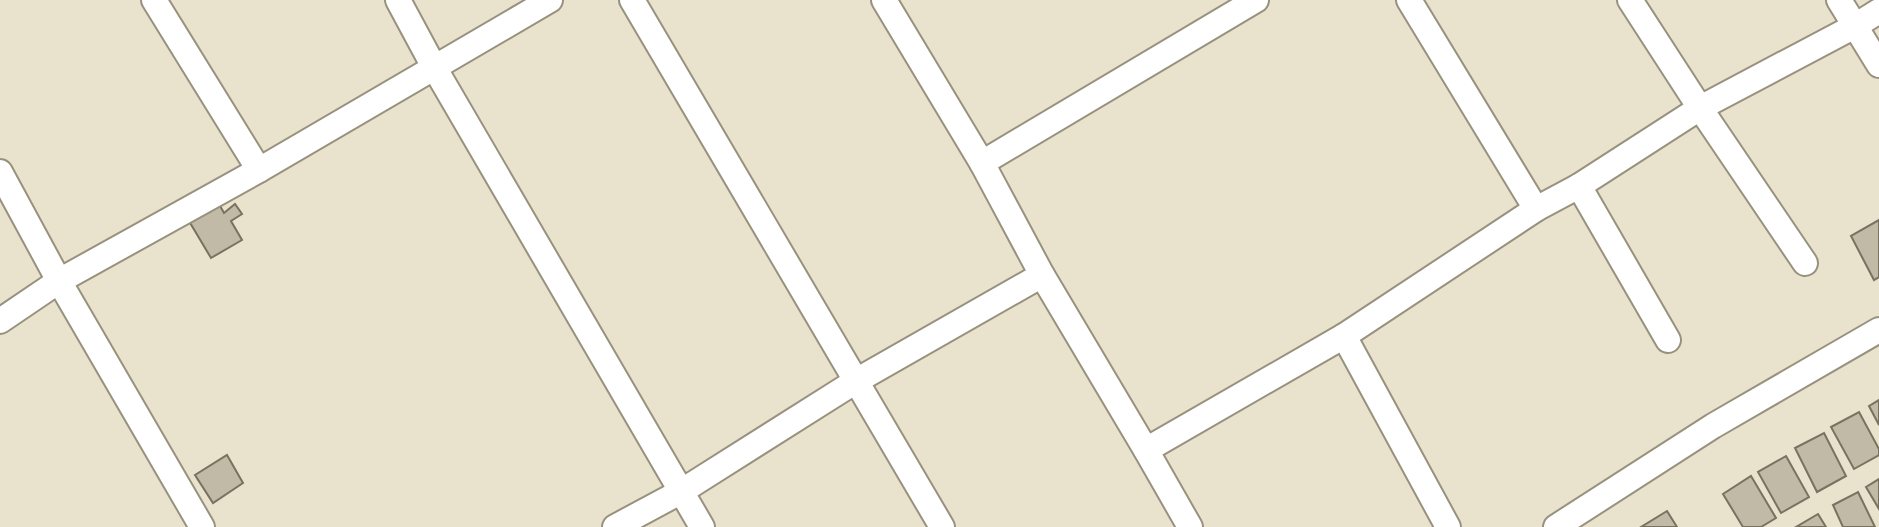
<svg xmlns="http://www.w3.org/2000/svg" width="1879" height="527" font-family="'Fira Sans',sans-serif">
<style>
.building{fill:#c1baa6;stroke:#797260;stroke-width:2}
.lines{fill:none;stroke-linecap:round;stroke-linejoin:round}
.minor-casing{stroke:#98917e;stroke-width:28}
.minor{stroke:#fff;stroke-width:24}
</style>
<rect width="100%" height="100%" fill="#e9e2cd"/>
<g class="building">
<path d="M 219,204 L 224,213 L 235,204 L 242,214 L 231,221 L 242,240 L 211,258 L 189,221 Z"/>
<path d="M 1879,220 L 1879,277 L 1874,280 L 1851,236 Z"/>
<path d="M 1879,400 L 1879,425 L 1869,406 Z"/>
<path d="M 1859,412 L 1879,449 L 1879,455 L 1854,469 L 1831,427 Z"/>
<path d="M 1824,433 L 1846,476 L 1817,492 L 1795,448 Z"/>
<path d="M 227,455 L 243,483 L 213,503 L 195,475 Z"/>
<path d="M 1786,456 L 1809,497 L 1781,513 L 1758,472 Z"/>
<path d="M 1751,476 L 1776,518 L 1761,527 L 1743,527 L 1723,494 Z"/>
<path d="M 1879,479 L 1879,509 L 1866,487 Z"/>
<path d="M 1858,492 L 1875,527 L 1843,527 L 1833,505 Z"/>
<path d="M 1667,511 L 1677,527 L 1641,527 Z"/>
<path d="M 1818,514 L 1826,527 L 1796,527 Z"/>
</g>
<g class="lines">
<defs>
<g id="minor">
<path d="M 154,0 L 259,170"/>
<path d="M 398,0 L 434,67 L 702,527"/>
<path d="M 632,0 L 942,527"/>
<path d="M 884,0 L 982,163 L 1042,275 L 1146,450 L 1190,527"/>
<path d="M 1409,0 L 1536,209"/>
<path d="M 1630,0 L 1700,108 L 1805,263"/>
<path d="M 1839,0 L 1879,65"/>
<path d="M 982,163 L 1256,0"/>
<path d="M 0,172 L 59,281 L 202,527"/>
<path d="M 1579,186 L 1668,340"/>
<path d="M 0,321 L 59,281 L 259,170 L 550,0"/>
<path d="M 1344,336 L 1448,527"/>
<path d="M 1146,450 L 1344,336 L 1536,209 L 1579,186 L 1700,108 L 1855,26 L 1879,11"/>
<path d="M 615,527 L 682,491 L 856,381 L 1042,275"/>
<path d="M 1556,527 L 1713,426 L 1879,330"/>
</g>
</defs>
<use href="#minor" class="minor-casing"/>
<use href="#minor" class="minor"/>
</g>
</svg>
